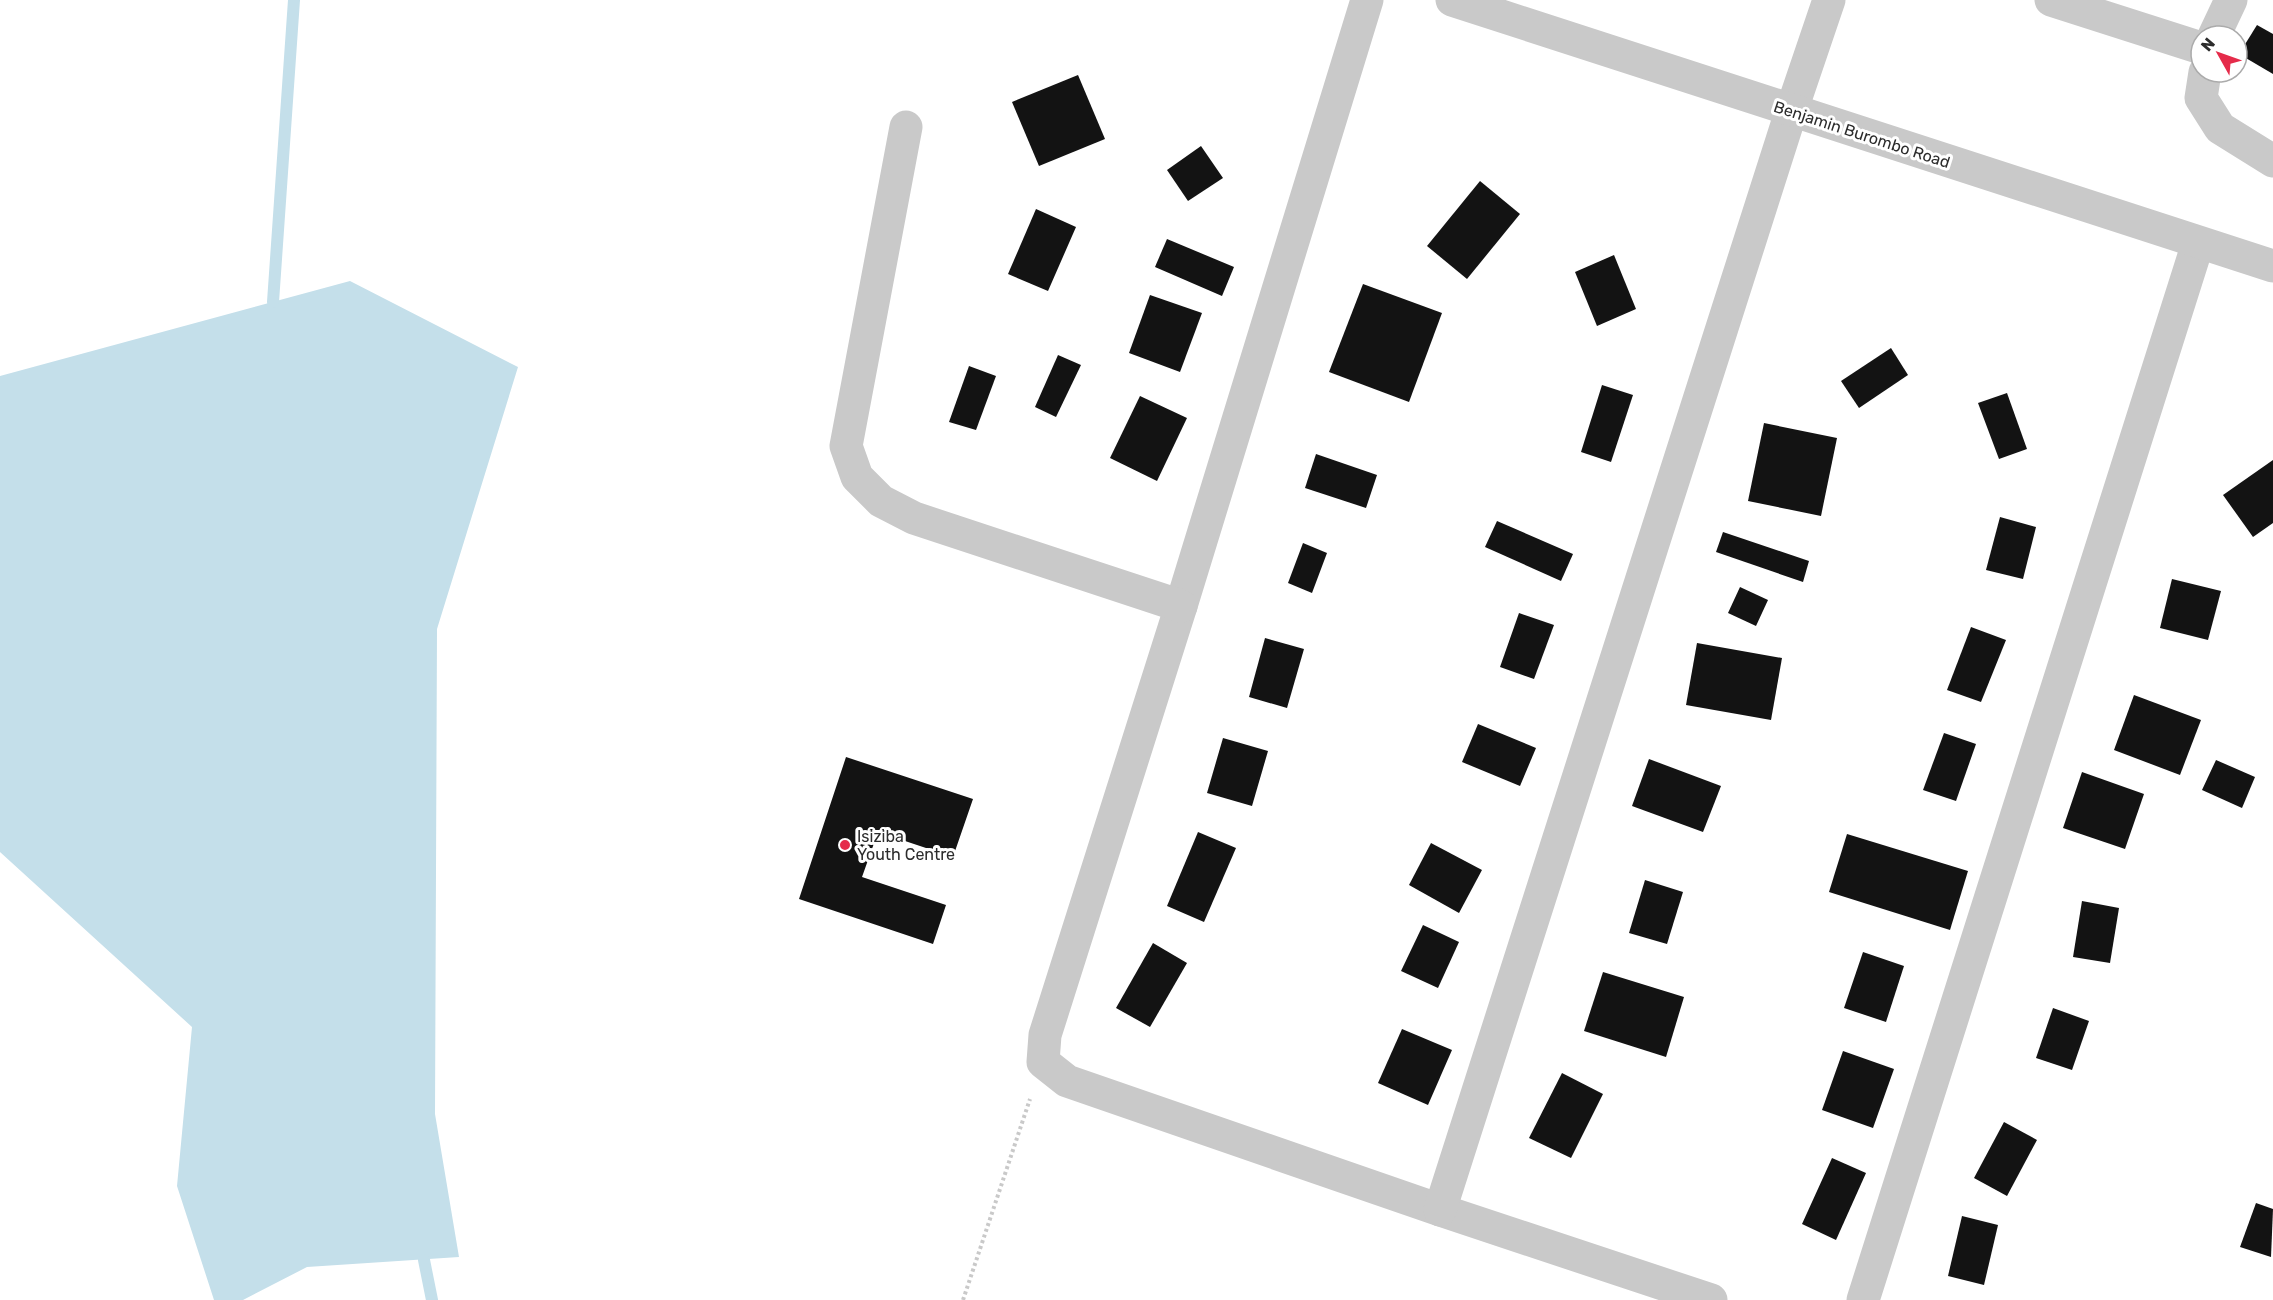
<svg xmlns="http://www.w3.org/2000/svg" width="2273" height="1300" font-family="Rubik,sans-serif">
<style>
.water{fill:#c4dfea}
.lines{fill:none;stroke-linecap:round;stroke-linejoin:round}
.stream{stroke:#c4dfea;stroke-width:12}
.building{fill:#131313}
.path{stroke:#c9c9c9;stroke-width:4;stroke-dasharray:3 3;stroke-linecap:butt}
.minor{stroke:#c9c9c9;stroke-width:33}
.tertiary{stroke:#c9c9c9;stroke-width:33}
.poi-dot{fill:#e52b4a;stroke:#fff;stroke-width:2}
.labels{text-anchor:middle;stroke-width:6;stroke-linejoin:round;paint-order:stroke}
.street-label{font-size:16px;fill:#2c2c2c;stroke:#fff}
.poi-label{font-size:16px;fill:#2c2c2c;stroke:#fff;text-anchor:start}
</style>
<rect width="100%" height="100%" fill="#fff"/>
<path class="water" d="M 350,281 L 518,367 L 437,629 L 435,1114 L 459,1257 L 307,1267 L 243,1300 L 214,1300 L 177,1186 L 192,1027 L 0,852 L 0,376 Z"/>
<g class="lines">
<g class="stream">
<path d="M 273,302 L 294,0"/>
<path d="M 424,1260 L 432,1300"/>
</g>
</g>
<g class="building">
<path d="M 2257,25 L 2273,34 L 2273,74 L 2239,54 Z"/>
<path d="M 1078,75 L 1105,139 L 1039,166 L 1012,102 Z"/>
<path d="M 1201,146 L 1223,178 L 1188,201 L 1167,170 Z"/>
<path d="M 1480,181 L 1520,214 L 1467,279 L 1427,246 Z"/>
<path d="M 1036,209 L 1076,227 L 1048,291 L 1008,274 Z"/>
<path d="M 1167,239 L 1234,267 L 1222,296 L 1155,267 Z"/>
<path d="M 1614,255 L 1636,309 L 1597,326 L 1575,272 Z"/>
<path d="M 1363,284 L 1442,313 L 1409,402 L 1329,372 Z"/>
<path d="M 1150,295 L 1202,313 L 1180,372 L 1129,353 Z"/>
<path d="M 1891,348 L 1908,375 L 1859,408 L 1841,381 Z"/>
<path d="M 1058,355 L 1081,365 L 1056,417 L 1035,407 Z"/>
<path d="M 969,366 L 996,376 L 976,430 L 949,422 Z"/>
<path d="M 1602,385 L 1633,395 L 1611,462 L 1581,452 Z"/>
<path d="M 2007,393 L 2027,449 L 1999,459 L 1978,403 Z"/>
<path d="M 1140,396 L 1187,418 L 1157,481 L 1110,458 Z"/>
<path d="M 1764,423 L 1837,438 L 1821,516 L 1748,501 Z"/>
<path d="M 1316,454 L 1377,475 L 1366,508 L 1305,488 Z"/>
<path d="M 2273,460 L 2273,523 L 2253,537 L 2223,495 Z"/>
<path d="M 2000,517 L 2036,527 L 2023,579 L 1986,570 Z"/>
<path d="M 1497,521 L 1573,554 L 1561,581 L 1485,547 Z"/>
<path d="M 1723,532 L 1809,561 L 1803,582 L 1716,552 Z"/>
<path d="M 1303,543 L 1327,553 L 1312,593 L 1288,583 Z"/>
<path d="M 2172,579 L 2221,591 L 2208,640 L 2160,628 Z"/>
<path d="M 1740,587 L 1768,600 L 1756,626 L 1728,613 Z"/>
<path d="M 1519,613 L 1554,625 L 1534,679 L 1500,667 Z"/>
<path d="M 1971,627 L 2006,640 L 1981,702 L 1947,690 Z"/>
<path d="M 1265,638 L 1304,649 L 1287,708 L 1249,697 Z"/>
<path d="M 1697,643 L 1782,658 L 1771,720 L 1686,705 Z"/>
<path d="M 2134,695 L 2201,720 L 2180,775 L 2114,750 Z"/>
<path d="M 1478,724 L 1536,748 L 1520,786 L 1462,762 Z"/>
<path d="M 1944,733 L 1976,744 L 1956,801 L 1923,790 Z"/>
<path d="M 1223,738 L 1268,751 L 1252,806 L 1207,793 Z"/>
<path d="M 846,757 L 973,799 L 953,857 L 878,832 L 862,877 L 946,905 L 933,944 L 799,899 Z"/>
<path d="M 1649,759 L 1721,786 L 1703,832 L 1632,806 Z"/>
<path d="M 2216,760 L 2255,777 L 2242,808 L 2202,790 Z"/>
<path d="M 2082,772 L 2144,794 L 2125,849 L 2063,828 Z"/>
<path d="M 1198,832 L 1236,848 L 1204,922 L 1167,906 Z"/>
<path d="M 1847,834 L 1968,871 L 1950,930 L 1829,892 Z"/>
<path d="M 1431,843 L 1482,870 L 1459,913 L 1409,885 Z"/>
<path d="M 1645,880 L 1683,892 L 1667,944 L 1629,933 Z"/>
<path d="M 2082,901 L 2119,908 L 2110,963 L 2073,957 Z"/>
<path d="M 1423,925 L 1459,942 L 1438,988 L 1401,971 Z"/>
<path d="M 1153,943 L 1187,963 L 1150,1027 L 1116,1008 Z"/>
<path d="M 1863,952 L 1904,966 L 1886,1022 L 1844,1008 Z"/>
<path d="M 1603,972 L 1684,997 L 1666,1057 L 1584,1031 Z"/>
<path d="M 2053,1008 L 2089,1021 L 2072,1070 L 2036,1058 Z"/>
<path d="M 1402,1029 L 1452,1050 L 1428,1105 L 1378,1083 Z"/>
<path d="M 1843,1051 L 1894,1069 L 1873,1128 L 1822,1110 Z"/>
<path d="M 1562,1073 L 1603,1094 L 1571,1158 L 1529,1138 Z"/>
<path d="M 2004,1122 L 2037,1140 L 2007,1196 L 1974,1178 Z"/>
<path d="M 1832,1158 L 1866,1173 L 1836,1240 L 1802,1224 Z"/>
<path d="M 2256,1203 L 2273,1209 L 2271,1257 L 2240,1247 Z"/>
<path d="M 1962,1216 L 1998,1225 L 1984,1285 L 1948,1276 Z"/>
</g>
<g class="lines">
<path class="path" d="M 963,1300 L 1030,1099"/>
<g class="minor">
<path d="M 1367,0 L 1181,606 L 1045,1035 L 1043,1062 L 1067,1081 L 1440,1210 L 1711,1300"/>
<path d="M 2051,0 L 2201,48"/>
<path d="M 2214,36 L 2231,0"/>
<path d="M 2205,72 L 2201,98 L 2220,128 L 2273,161"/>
<path d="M 906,127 L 846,446 L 857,477 L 881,501 L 914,518 L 1181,606"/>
<path d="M 1440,1210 L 1791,112 L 1829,0"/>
<path d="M 1863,1300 L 2198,243"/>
</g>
<path class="tertiary" d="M 1452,0 L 2273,266"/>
</g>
<circle class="poi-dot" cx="845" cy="845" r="6"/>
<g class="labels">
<g class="street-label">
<text transform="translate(1862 134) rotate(18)" y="6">Benjamin Burombo Road</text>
</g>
<g class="poi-label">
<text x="857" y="842">Isiziba<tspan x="857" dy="18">Youth Centre</tspan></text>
</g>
</g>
<g transform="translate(2219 54) rotate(310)"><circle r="28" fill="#ffffff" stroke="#ababab" stroke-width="1.5"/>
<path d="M0-4.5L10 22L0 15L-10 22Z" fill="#e52b4a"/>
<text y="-9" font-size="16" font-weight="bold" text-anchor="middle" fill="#2c2c2c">N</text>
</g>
</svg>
